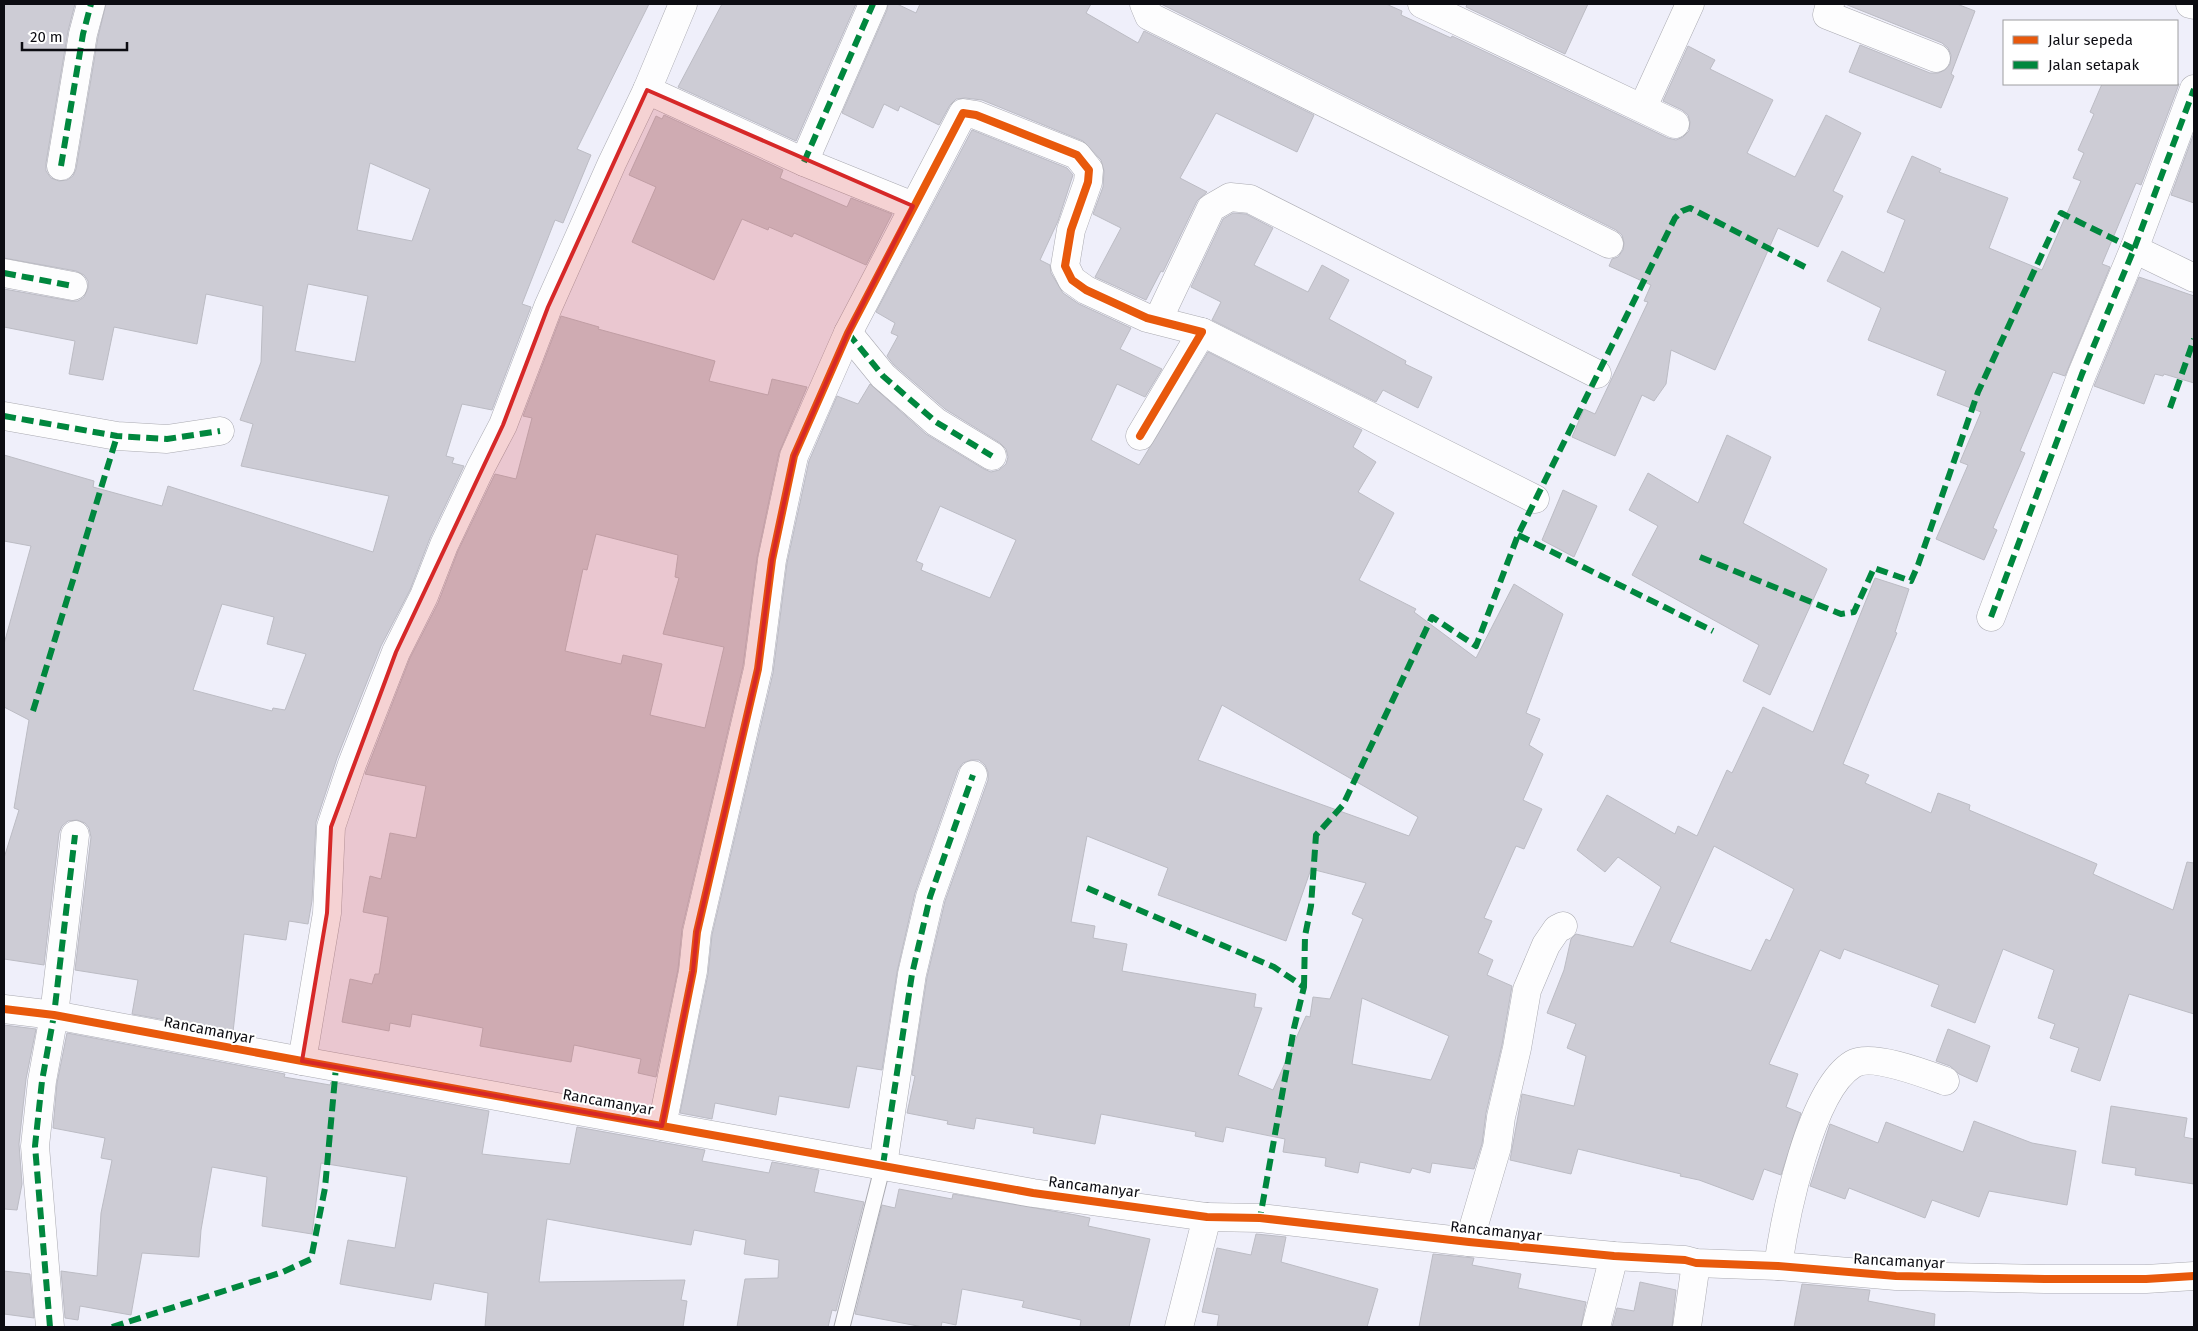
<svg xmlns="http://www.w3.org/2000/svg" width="2198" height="1331" font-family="'Fira Sans',sans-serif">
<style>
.building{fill:#cdccd5;stroke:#bcbcc4;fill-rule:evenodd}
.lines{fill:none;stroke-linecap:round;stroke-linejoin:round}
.lane-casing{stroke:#aaaab1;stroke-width:17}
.street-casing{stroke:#aaaab1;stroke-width:29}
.secondary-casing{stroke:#aaaab1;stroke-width:29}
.lane{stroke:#fdfdfe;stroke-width:15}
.street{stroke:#fdfdfe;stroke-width:28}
.secondary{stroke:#fdfdfe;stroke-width:28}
.quiet{stroke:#00873e;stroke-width:6;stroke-dasharray:12 6;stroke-linecap:butt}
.cycleway-casing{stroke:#fff;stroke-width:11}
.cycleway{stroke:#e8590c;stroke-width:8}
.marked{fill:#d62828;fill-opacity:0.2;stroke:#d62828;stroke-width:4;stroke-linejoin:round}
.labels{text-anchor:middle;stroke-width:4;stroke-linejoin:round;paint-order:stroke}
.street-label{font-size:15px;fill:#0c0c12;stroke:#fff}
</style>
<rect width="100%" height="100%" fill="#efeffa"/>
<g class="building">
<path d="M 4,4 L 75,4 L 68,31 L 46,163 L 46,171 L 51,178 L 59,181 L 67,180 L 73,176 L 76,169 L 98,37 L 106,4 L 649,4 L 577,149 L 591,155 L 563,223 L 555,220 L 522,304 L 531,307 L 492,410 L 462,404 L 446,456 L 454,458 L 452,463 L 464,466 L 430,538 L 410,590 L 381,646 L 337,758 L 316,822 L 312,901 L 308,924 L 289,921 L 286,940 L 244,934 L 233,1032 L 132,1014 L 138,980 L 75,970 L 91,837 L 89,828 L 85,823 L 77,820 L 68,821 L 62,826 L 59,833 L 44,965 L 4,959 L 4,858 L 19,810 L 14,808 L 29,720 L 4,707 L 4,644 L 31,546 L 4,541 L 4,455 L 94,481 L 93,487 L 162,506 L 168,486 L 373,552 L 389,496 L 241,466 L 253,424 L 240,420 L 261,362 L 263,306 L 206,294 L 197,344 L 114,327 L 103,380 L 69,374 L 75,341 L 4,327 L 4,289 L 71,301 L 78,301 L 84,297 L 88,288 L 88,281 L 84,275 L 76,271 L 4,258 ZM 370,163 L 430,189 L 412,241 L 357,230 ZM 308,284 L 368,296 L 355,362 L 295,351 ZM 222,604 L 274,617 L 267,644 L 306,654 L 285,710 L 273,708 L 272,711 L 193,690 Z"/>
<path d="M 722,4 L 856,4 L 796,141 L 678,87 Z"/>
<path d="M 888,4 L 897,4 L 916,13 L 920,4 L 1091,4 L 1086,13 L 1138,43 L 1144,31 L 1314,115 L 1297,152 L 1216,113 L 1180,178 L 1207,192 L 1197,201 L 1163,272 L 1161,271 L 1146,300 L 1095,277 L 1121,228 L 1093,214 L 1103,187 L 1104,171 L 1101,160 L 1083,141 L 982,100 L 965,98 L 956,99 L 950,105 L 939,125 L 900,106 L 898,111 L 884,104 L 873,128 L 842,113 L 887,10 Z"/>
<path d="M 1161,4 L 1386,4 L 1402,11 L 1401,15 L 1451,38 L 1452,36 L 1668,138 L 1676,140 L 1683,137 L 1689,131 L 1690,122 L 1688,115 L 1682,110 L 1663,101 L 1688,46 L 1715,60 L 1710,69 L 1773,100 L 1747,153 L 1795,177 L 1826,115 L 1861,133 L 1833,191 L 1843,196 L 1818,247 L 1778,228 L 1715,370 L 1671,350 L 1666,384 L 1654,401 L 1642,395 L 1615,456 L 1572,437 L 1584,409 L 1595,414 L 1648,302 L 1644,301 L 1651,285 L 1609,266 L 1612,259 L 1618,257 L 1623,250 L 1624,243 L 1622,235 L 1616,230 Z"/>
<path d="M 1467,4 L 1588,4 L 1565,54 L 1466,7 Z"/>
<path d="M 1845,4 L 1957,4 L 1975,11 L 1951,74 L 1954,76 L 1941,108 L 1849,72 L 1860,45 L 1930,73 L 1938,73 L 1945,70 L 1950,64 L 1951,55 L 1948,48 L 1942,43 Z"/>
<path d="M 2102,84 L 2179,84 L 2141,185 L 2136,183 L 2102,264 L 2110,267 L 2065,376 L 2053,372 L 2020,451 L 2025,453 L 1993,528 L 1997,530 L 1984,560 L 1936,539 L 1968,465 L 1960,462 L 1981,412 L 1937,395 L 1946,371 L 1868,340 L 1881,308 L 1827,281 L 1842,251 L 1884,273 L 1905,220 L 1887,212 L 1912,156 L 1941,169 L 1939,172 L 2008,198 L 1989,248 L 2042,270 L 2081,181 L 2073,178 L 2084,153 L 2078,150 L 2094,114 L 2090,112 Z"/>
<path d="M 664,115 L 783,170 L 780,178 L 847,207 L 851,198 L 892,214 L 866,265 L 794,233 L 792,237 L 769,227 L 768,230 L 742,219 L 714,280 L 632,242 L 656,187 L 629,175 L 656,116 L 662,119 Z"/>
<path d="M 972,130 L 1067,168 L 1073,175 L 1058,221 L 1040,260 L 1050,265 L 1051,273 L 1063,293 L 1079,304 L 1131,328 L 1120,349 L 1162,369 L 1145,397 L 1117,384 L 1091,440 L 1139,465 L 1208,352 L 1362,430 L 1353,447 L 1376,462 L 1358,492 L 1394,513 L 1359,580 L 1416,609 L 1414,612 L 1476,658 L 1514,584 L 1563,614 L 1526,713 L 1540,719 L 1529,745 L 1543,754 L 1523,800 L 1542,809 L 1524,849 L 1516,846 L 1484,918 L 1492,921 L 1478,953 L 1493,960 L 1487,975 L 1512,986 L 1502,1045 L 1486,1113 L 1482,1144 L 1474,1169 L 1432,1163 L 1430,1173 L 1412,1168 L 1410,1173 L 1360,1162 L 1358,1173 L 1325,1166 L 1326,1158 L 1283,1152 L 1285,1139 L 1226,1127 L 1223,1142 L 1195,1136 L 1196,1132 L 1101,1114 L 1095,1144 L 1033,1133 L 1034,1128 L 976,1118 L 974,1129 L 947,1124 L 948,1121 L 907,1113 L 915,1076 L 912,1075 L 927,977 L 945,901 L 988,780 L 988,772 L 985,765 L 979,760 L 971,760 L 963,763 L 958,770 L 915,893 L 897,972 L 882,1070 L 857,1066 L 849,1108 L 779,1096 L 776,1115 L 715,1103 L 712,1119 L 680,1113 L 708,974 L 712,935 L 773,673 L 787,563 L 809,461 L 837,396 L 858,404 L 870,384 L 926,434 L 984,469 L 991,472 L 999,470 L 1006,464 L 1008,457 L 1006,449 L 1000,443 L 945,409 L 894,365 L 887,356 L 898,336 L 891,333 L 895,323 L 876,312 ZM 940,506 L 1016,540 L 990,598 L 921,570 L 923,564 L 916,561 ZM 1222,705 L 1418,817 L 1409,836 L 1198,760 ZM 1087,836 L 1168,868 L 1158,895 L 1286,941 L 1311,869 L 1366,883 L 1352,914 L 1363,919 L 1330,999 L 1313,997 L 1310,1017 L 1306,1016 L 1273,1090 L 1238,1075 L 1262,1008 L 1254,1007 L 1256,994 L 1122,971 L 1127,944 L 1093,938 L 1095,926 L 1071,922 ZM 1362,998 L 1449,1036 L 1431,1080 L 1352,1064 Z"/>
<path d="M 2194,133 L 2194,203 L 2171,195 Z"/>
<path d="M 1233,213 L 1246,214 L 1273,228 L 1254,265 L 1308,292 L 1322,265 L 1349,280 L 1329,319 L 1406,361 L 1405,364 L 1432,377 L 1418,408 L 1383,390 L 1376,402 L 1212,320 L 1221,302 L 1191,287 L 1223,219 Z"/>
<path d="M 2139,277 L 2194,296 L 2194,383 L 2164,374 L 2163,376 L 2155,374 L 2144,404 L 2094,386 Z"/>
<path d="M 561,316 L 599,327 L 598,329 L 715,361 L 709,381 L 768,395 L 772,379 L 807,387 L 779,453 L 757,558 L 743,666 L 682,929 L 678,969 L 656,1077 L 638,1073 L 641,1059 L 574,1045 L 571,1062 L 480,1046 L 483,1028 L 412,1014 L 410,1027 L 390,1023 L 389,1031 L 342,1022 L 350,979 L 372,984 L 375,974 L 379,974 L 388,917 L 363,912 L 370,876 L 381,879 L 390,833 L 416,838 L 426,786 L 365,774 L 410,658 L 438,603 L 458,551 L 495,474 L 516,479 L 532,418 L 523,416 ZM 596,534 L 678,555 L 675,577 L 679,578 L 663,634 L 724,647 L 705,728 L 650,715 L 662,664 L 623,655 L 621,664 L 565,651 L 583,569 L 587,570 Z"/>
<path d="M 1727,435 L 1771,457 L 1743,523 L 1827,569 L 1770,695 L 1743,681 L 1759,645 L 1632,575 L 1658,526 L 1629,510 L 1648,473 L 1698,503 Z"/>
<path d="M 1563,490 L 1597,506 L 1574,557 L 1542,540 Z"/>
<path d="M 1875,578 L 1909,589 L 1895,632 L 1897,633 L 1843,764 L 1869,775 L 1865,783 L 1931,813 L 1938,793 L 1970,805 L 1969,810 L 2097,864 L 2093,874 L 2173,910 L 2187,862 L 2194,863 L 2194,1014 L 2129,994 L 2100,1081 L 2071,1071 L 2079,1048 L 2050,1038 L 2055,1024 L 2038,1018 L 2054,970 L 2003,949 L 1975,1023 L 1931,1006 L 1939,985 L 1844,949 L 1840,959 L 1820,950 L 1769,1064 L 1798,1074 L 1786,1107 L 1801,1113 L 1781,1175 L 1764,1169 L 1753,1200 L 1699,1180 L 1680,1176 L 1681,1174 L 1578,1149 L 1571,1174 L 1510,1160 L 1522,1094 L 1574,1106 L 1586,1056 L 1567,1048 L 1576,1024 L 1547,1013 L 1564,970 L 1571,939 L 1576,934 L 1633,947 L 1661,887 L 1618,857 L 1605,872 L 1577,850 L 1607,795 L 1675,834 L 1678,826 L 1697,836 L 1727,770 L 1732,773 L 1763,707 L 1813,732 ZM 1714,846 L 1794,889 L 1770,941 L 1766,939 L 1751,971 L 1670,942 Z"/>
<path d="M 4,1025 L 36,1029 L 26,1079 L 19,1144 L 22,1184 L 17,1210 L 4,1209 Z"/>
<path d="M 1948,1029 L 1990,1046 L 1977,1082 L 1959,1074 L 1950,1066 L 1936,1061 Z"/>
<path d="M 67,1033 L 285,1074 L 284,1077 L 330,1085 L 331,1082 L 489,1111 L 482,1154 L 570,1164 L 577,1127 L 705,1150 L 702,1161 L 769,1173 L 772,1162 L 819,1170 L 814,1192 L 864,1202 L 836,1311 L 832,1310 L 828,1327 L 737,1327 L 745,1279 L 778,1278 L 779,1260 L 744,1254 L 746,1240 L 694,1230 L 691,1245 L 547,1219 L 539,1282 L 685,1280 L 681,1300 L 687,1301 L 683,1327 L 485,1327 L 488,1293 L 434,1283 L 431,1300 L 340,1284 L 348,1240 L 395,1248 L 407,1177 L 321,1163 L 312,1234 L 262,1226 L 267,1177 L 212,1167 L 201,1230 L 199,1257 L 142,1253 L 131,1315 L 80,1306 L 78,1320 L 65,1318 L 61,1271 L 97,1276 L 101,1213 L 112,1160 L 101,1158 L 105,1138 L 53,1128 L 57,1083 Z"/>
<path d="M 2111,1106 L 2187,1118 L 2184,1137 L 2194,1139 L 2194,1184 L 2135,1175 L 2136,1168 L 2102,1163 Z"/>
<path d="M 1974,1121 L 2032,1143 L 2076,1151 L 2067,1205 L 1989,1191 L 1979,1217 L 1932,1200 L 1925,1218 L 1849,1188 L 1845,1199 L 1810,1186 L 1830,1124 L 1878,1143 L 1886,1122 L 1963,1152 Z"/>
<path d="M 899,1189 L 952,1199 L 953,1194 L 1076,1215 L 1090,1218 L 1088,1226 L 1150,1239 L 1129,1327 L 1080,1327 L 1081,1320 L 1022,1307 L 1024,1301 L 962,1289 L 956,1325 L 942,1322 L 941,1327 L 923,1327 L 855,1314 L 882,1205 L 895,1208 Z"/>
<path d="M 1256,1234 L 1286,1237 L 1281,1262 L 1378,1289 L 1367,1327 L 1217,1327 L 1219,1315 L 1202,1312 L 1217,1248 L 1251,1255 Z"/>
<path d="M 1433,1254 L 1474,1258 L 1472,1265 L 1521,1274 L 1518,1288 L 1586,1302 L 1581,1327 L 1419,1327 Z"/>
<path d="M 4,1271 L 30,1274 L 34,1318 L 4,1314 Z"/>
<path d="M 1640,1282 L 1676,1290 L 1672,1327 L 1612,1327 L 1617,1308 L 1634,1311 Z"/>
<path d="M 1802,1284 L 1870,1290 L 1868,1301 L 1935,1314 L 1934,1327 L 1794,1327 Z"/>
</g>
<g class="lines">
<defs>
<path id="lane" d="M 842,1327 L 883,1165"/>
<g id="street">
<path d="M 1144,4 L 1149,16 L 1609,244"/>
<path d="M 1422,4 L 1675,124"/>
<path d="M 1830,4 L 1827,15 L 1936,58"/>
<path d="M 2190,4 L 2194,5"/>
<path d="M 647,90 L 804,162 L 913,206"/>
<path d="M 1648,96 L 1690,4"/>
<path d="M 804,162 L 873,4"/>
<path d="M 61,166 L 83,34 L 91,4"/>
<path d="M 2134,249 L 2194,278"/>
<path d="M 4,273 L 73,286"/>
<path d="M 1158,320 L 1211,208 L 1230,197 L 1250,199 L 1597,374"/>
<path d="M 1202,332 L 1535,499"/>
<path d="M 848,333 L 883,376 L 936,422 L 992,456"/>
<path d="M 4,416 L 117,436 L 167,439 L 220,431"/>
<path d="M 1991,617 L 2082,374 L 2134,249 L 2194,89"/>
<path d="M 302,1061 L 327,913 L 331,827 L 352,764 L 396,652 L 424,596 L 444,545 L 481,467 L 503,425 L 548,307 L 612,163 L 647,90 L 683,4"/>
<path d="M 662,1126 L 693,971 L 697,932 L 758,669 L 772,560 L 794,456 L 848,333 L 963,113 L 976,115 L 1077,155 L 1089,170 L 1088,182 L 1071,230 L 1065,266 L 1072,280 L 1086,290 L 1147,318 L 1202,332 L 1140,436"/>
<path d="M 883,1165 L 912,974 L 930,897 L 973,775"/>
<path d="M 1469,1242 L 1497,1147 L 1501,1117 L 1517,1048 L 1527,990 L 1546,945 L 1557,929 L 1563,926"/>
<path d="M 1778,1266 C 1785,1217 1810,1090 1853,1064 C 1871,1053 1926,1074 1945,1081"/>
<path d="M 50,1327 L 35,1146 L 42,1081 L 54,1015 L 75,835"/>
<path d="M 1179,1327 L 1207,1217"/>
<path d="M 1596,1327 L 1614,1256"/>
<path d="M 1687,1327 L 1696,1263"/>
</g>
<path id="secondary" d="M 4,1009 L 54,1015 L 302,1061 L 1033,1193 L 1207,1217 L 1260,1218 L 1469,1242 L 1614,1256 L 1685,1260 L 1696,1263 L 1778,1266 L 1896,1276 L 2045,1279 L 2146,1279 L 2194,1276"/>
</defs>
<use href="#lane" class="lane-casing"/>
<use href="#street" class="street-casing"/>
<use href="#secondary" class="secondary-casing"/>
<use href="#lane" class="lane"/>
<use href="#street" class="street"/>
<use href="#secondary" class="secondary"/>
<g class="quiet">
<path d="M 804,162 L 873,4"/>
<path d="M 61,166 L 83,34 L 91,4"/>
<path d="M 4,273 L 73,286"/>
<path d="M 848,333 L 883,376 L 936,422 L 992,456"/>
<path d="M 2170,408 L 2194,339"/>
<path d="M 4,416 L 117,436 L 167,439 L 220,431"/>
<path d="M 1518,535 L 1713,631"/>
<path d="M 1700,557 L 1841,614 L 1854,612 L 1874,568 L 1911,581 L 1918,565 L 1978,392 L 2061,213 L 2134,249"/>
<path d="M 1991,617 L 2082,374 L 2134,249 L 2194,89"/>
<path d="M 33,711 L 117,436"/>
<path d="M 1087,888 L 1274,967 L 1304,987 L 1294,1028 L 1260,1218"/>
<path d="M 1304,987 L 1305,936 L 1311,906 L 1316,835 L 1343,805 L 1432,617 L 1476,646 L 1518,535 L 1675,218 L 1682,211 L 1690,208 L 1805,267"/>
<path d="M 883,1165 L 912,974 L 930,897 L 973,775"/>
<path d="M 50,1327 L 35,1146 L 42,1081 L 54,1015 L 75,835"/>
<path d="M 112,1327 L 283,1272 L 311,1259 L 325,1188 L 336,1067"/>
</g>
<defs>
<g id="cycleway">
<path d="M 4,1009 L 54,1015 L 302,1061 L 1033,1193 L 1207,1217 L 1260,1218 L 1469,1242 L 1614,1256 L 1685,1260 L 1696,1263 L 1778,1266 L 1896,1276 L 2045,1279 L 2146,1279 L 2194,1276"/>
<path d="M 662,1126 L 693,971 L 697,932 L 758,669 L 772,560 L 794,456 L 848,333 L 963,113 L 976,115 L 1077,155 L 1089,170 L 1088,182 L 1071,230 L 1065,266 L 1072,280 L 1086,290 L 1147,318 L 1202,332 L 1140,436"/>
</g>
</defs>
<use href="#cycleway" class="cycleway-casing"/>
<use href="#cycleway" class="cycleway"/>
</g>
<path class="marked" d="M 647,90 L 913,206 L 848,333 L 794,456 L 772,560 L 758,669 L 697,932 L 693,971 L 662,1126 L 302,1061 L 327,913 L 331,827 L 396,652 L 503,425 L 548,307 Z"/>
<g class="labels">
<g class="street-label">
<text transform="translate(209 1030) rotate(11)" y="5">Rancamanyar</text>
<text transform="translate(608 1102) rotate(10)" y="5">Rancamanyar</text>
<text transform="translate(1094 1187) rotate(7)" y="5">Rancamanyar</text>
<text transform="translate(1496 1231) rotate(6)" y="5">Rancamanyar</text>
<text transform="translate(1899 1261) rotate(3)" y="5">Rancamanyar</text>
</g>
</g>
<rect width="2198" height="1331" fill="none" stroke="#0c0c12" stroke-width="10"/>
<rect x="2003" y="20" width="175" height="65" fill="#ffffff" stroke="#9e9ea0"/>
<rect x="2013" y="36" width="25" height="8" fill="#e8590c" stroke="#9e9ea0"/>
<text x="2048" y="45" font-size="15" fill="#0c0c12">Jalur sepeda</text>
<rect x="2013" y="61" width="25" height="8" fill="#00873e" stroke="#9e9ea0"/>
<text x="2048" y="70" font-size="15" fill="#0c0c12">Jalan setapak</text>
<path d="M22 42v8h105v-8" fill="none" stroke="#0c0c12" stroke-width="2.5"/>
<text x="30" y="42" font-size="15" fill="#0c0c12" stroke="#ffffff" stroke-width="4" paint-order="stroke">20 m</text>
</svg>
